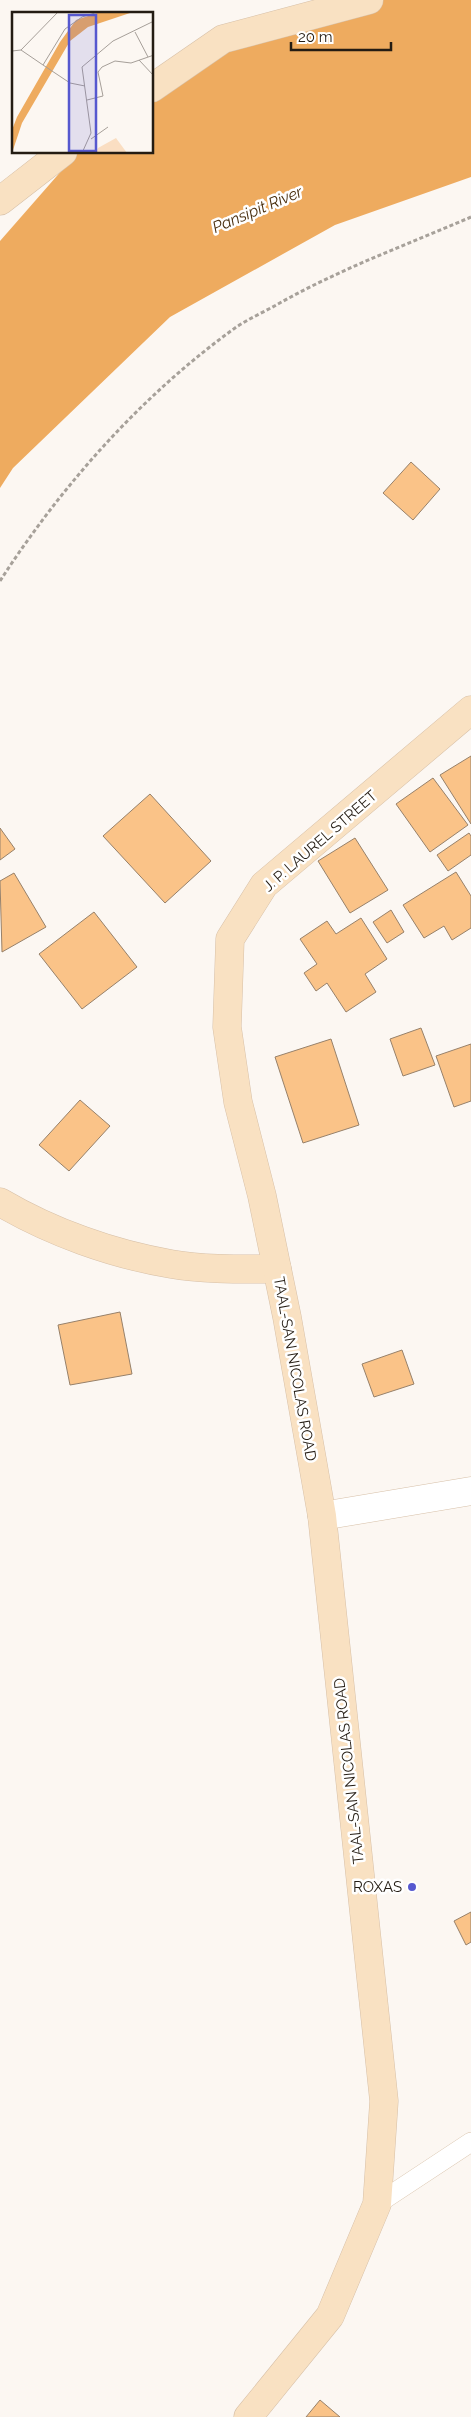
<svg xmlns="http://www.w3.org/2000/svg" width="471" height="2417" font-family="Raleway,sans-serif">
<style>
.water{fill:#eeab5f}
.building{fill:#fac388;stroke:#97816a}
.lines{fill:none;stroke-linecap:round;stroke-linejoin:round}
.lane-casing{stroke:#d7c0a8;stroke-width:20}
.street-casing{stroke:#d7c0a8;stroke-width:29}
.secondary-casing{stroke:#d7c0a8;stroke-width:29}
.path{stroke:#a7a19a;stroke-width:3;stroke-dasharray:4 2.5;stroke-linecap:butt}
.lane{stroke:#fff;stroke-width:19}
.street{stroke:#fff;stroke-width:28}
.secondary{stroke:#f9e1c2;stroke-width:28}
.poi-dot{fill:#5658cf;stroke:#fff;stroke-width:2}
.labels{text-anchor:middle;stroke-width:5;stroke-linejoin:round;paint-order:stroke}
.street-label{font-size:15px;fill:#241c13;stroke:#fff}
.poi-label{font-size:15px;fill:#241c13;stroke:#fff;text-anchor:end}
.water-label{font-size:16px;font-style:italic;fill:#492e0d;stroke:#fff}
.inset-road{fill:none;stroke:#a69f99;stroke-width:1}
.view{fill:#5658cf;fill-opacity:0.15;stroke:#5658cf;stroke-width:2.5}
.inset-edge{fill:none;stroke:#241c13;stroke-width:2.5}
</style>
<rect width="100%" height="100%" fill="#fcf7f2"/>
<path class="water" d="M 359,0 L 471,0 L 471,177 L 335,225 L 170,317 L 13,468 L 0,488 L 0,241 L 77,153 L 152,152 L 153,82 L 256,21 Z"/>
<g class="building">
<path d="M 411,462 L 440,489 L 413,520 L 383,493 Z"/>
<path d="M 471,756 L 471,824 L 440,775 Z"/>
<path d="M 433,778 L 468,825 L 430,852 L 396,804 Z"/>
<path d="M 150,794 L 211,861 L 165,903 L 103,836 Z"/>
<path d="M 0,828 L 15,849 L 0,860 Z"/>
<path d="M 469,833 L 471,836 L 471,855 L 448,871 L 437,855 Z"/>
<path d="M 355,838 L 388,890 L 350,913 L 318,861 Z"/>
<path d="M 456,872 L 471,896 L 471,928 L 452,940 L 444,926 L 424,938 L 403,905 Z"/>
<path d="M 14,873 L 46,927 L 2,952 L 0,881 Z"/>
<path d="M 391,910 L 404,932 L 387,943 L 373,922 Z"/>
<path d="M 94,912 L 137,967 L 82,1009 L 39,954 Z"/>
<path d="M 361,918 L 387,959 L 365,974 L 376,992 L 346,1012 L 327,983 L 316,991 L 304,973 L 317,964 L 300,939 L 327,921 L 336,934 Z"/>
<path d="M 421,1028 L 435,1065 L 403,1076 L 390,1039 Z"/>
<path d="M 331,1039 L 359,1125 L 303,1143 L 275,1057 Z"/>
<path d="M 471,1044 L 471,1101 L 454,1107 L 436,1056 Z"/>
<path d="M 80,1100 L 110,1126 L 69,1171 L 39,1145 Z"/>
<path d="M 120,1312 L 132,1374 L 70,1385 L 58,1325 Z"/>
<path d="M 402,1350 L 414,1384 L 374,1397 L 362,1364 Z"/>
<path d="M 471,1912 L 471,1942 L 466,1945 L 454,1921 Z"/>
<path d="M 320,2400 L 340,2417 L 306,2417 Z"/>
</g>
<g class="lines">
<defs>
<path id="lane" d="M 377,2204 L 471,2142"/>
<path id="street" d="M 322,1516 L 471,1491"/>
<g id="secondary">
<path d="M 152,88 L 223,39 L 369,0"/>
<path d="M 0,201 L 63,152"/>
<path d="M 0,1202 C 51,1232 112,1254 171,1264 C 206,1270 242,1269 277,1269"/>
<path d="M 248,2417 L 330,2316 L 377,2204 L 384,2101 L 322,1516 L 287,1317 L 262,1196 L 238,1102 L 227,1027 L 230,939 L 264,885 L 471,710"/>
</g>
</defs>
<use href="#lane" class="lane-casing"/>
<use href="#street" class="street-casing"/>
<use href="#secondary" class="secondary-casing"/>
<path class="path" d="M 0,581 C 62,485 142,395 235,328 C 248,319 264,312 278,304 C 340,269 406,245 471,217"/>
<use href="#lane" class="lane"/>
<use href="#street" class="street"/>
<use href="#secondary" class="secondary"/>
</g>
<circle class="poi-dot" cx="412" cy="1887" r="5"/>
<g class="labels">
<g class="street-label">
<text transform="translate(320 841) rotate(-41)" y="5">J. P. LAUREL STREET</text>
<text transform="translate(295 1369) rotate(80)" y="5">TAAL-SAN NICOLAS ROAD</text>
<text transform="translate(349 1771) rotate(-96)" y="5">TAAL-SAN NICOLAS ROAD</text>
</g>
<g class="poi-label">
<text x="402" y="1892">ROXAS</text>
</g>
<g class="water-label">
<text transform="translate(257 209) rotate(-23)" y="6">Pansipit River</text>
</g>
</g>
<g transform="translate(12 12)">
<rect width="141" height="141" fill="#fcf7f2"/>
<path d="M 104,126 L 115,141 L 84,141 L 86,136 Z" fill="#fadec2"/>
<path d="M 88,0 L 121,0 L 76,15 L 58,29 L 10,111 L 0,141 L 0,118 L 5,105 L 48,30 L 64,8 Z" fill="#eeab5f"/>
<path class="inset-road" d="M 123,20 L 136,45M 9,38 L 31,53M 0,39 L 9,38 L 46,0M 127,48 L 142,64M 73,74 L 58,71 L 31,53 L 53,17 L 70,5 L 86,0M 75,88 L 91,84 L 86,60 L 90,55 L 103,49 L 119,51 L 142,43M 79,127 L 96,115M 70,141 L 79,121 L 70,55 L 101,29 L 142,9"/>
<path class="view" d="M 57,3 L 84,3 L 84,139 L 57,139 Z"/>
<rect width="141" height="141" class="inset-edge"/>
</g>
<path d="M291 42v8h100v-8" fill="none" stroke="#241c13" stroke-width="2.5"/>
<text x="298" y="42" font-size="15" fill="#241c13" stroke="#ffffff" stroke-width="4" paint-order="stroke">20 m</text>
</svg>
